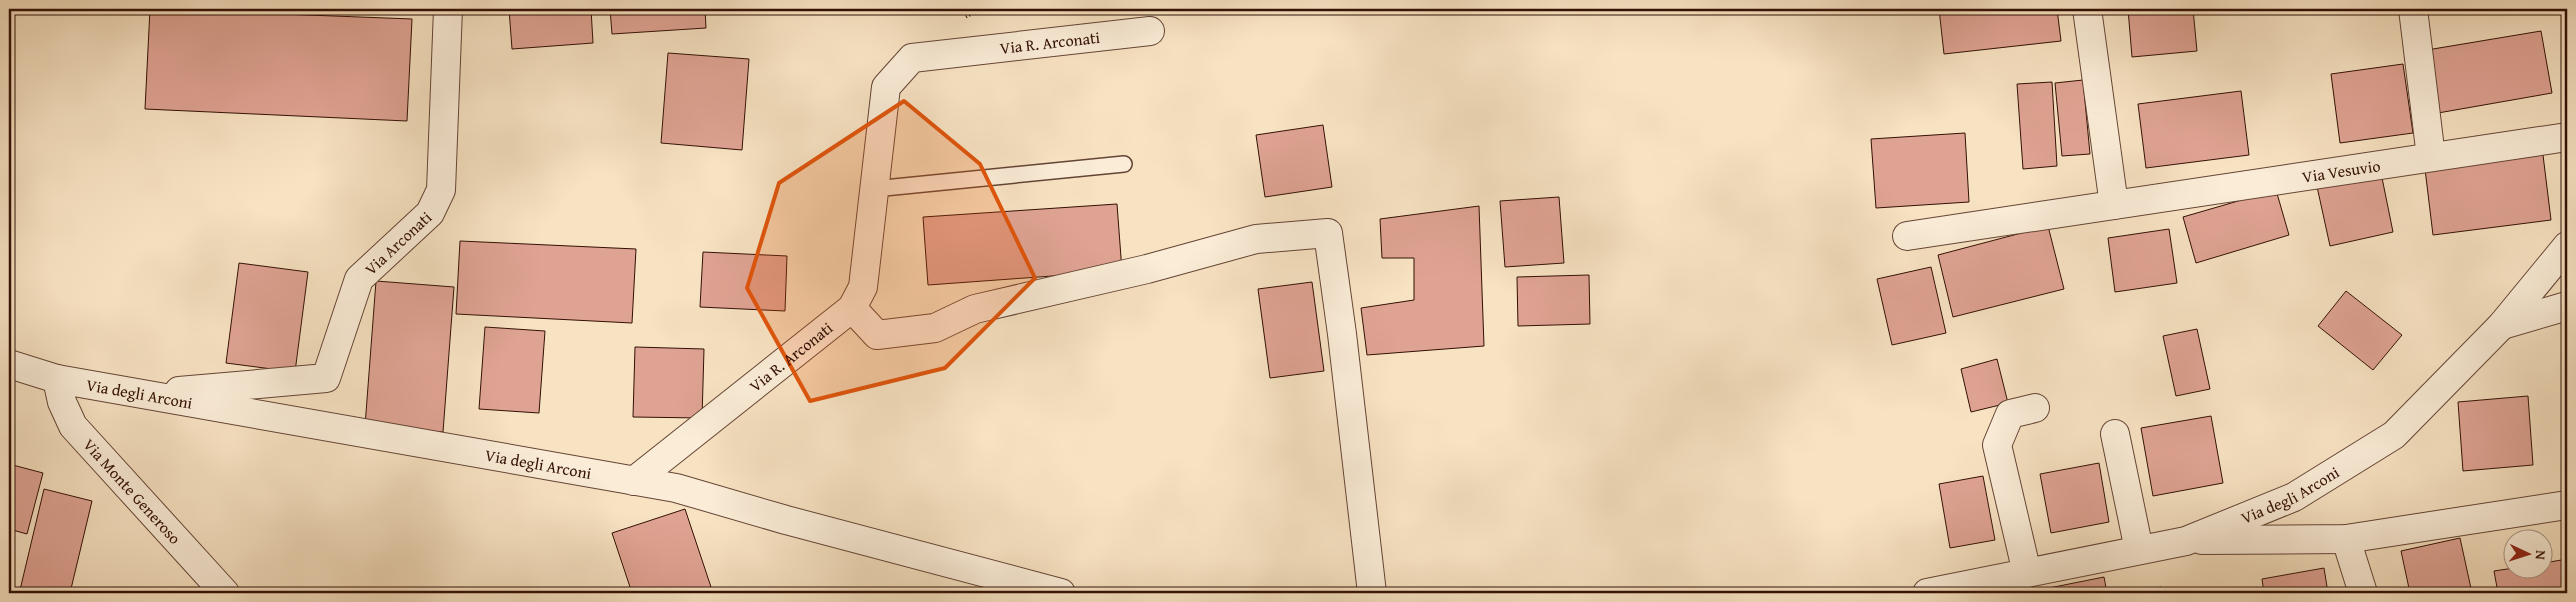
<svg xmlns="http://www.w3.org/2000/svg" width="2576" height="602" font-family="'Gentium Book Plus',serif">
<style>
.building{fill:#dfa393;stroke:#331004}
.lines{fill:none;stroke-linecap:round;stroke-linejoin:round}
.lane-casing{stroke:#644434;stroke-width:18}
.street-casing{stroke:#644434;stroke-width:30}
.path{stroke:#331004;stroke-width:3;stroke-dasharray:1 2.5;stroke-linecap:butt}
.lane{stroke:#faecd7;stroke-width:15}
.street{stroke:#faecd7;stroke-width:28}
.marked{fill:#df550c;fill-opacity:0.2;stroke:#df550c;stroke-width:4;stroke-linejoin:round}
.labels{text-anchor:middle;stroke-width:5;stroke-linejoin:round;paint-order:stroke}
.street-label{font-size:16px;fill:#331004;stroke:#faecd7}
</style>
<rect width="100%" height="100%" fill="#f7e2c2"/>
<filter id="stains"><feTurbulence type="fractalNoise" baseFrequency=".004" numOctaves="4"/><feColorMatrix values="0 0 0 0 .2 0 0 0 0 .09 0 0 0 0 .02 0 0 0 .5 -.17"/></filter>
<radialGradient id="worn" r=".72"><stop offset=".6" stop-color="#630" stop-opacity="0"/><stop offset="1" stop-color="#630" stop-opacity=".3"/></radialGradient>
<g class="building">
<path d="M 150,9 L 412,19 L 407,121 L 145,109 Z"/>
<path d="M 509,9 L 591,9 L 593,43 L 512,49 Z"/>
<path d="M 610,9 L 705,9 L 706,28 L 612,34 Z"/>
<path d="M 1939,9 L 2057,9 L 2061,41 L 1944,54 Z"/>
<path d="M 2128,9 L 2193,9 L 2197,51 L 2132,57 Z"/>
<path d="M 2541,31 L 2552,93 L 2438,113 L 2427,50 Z"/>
<path d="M 668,53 L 749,59 L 742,150 L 661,143 Z"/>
<path d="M 2403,64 L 2413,133 L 2340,143 L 2331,74 Z"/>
<path d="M 2083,80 L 2090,154 L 2062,156 L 2055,83 Z"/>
<path d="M 2052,82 L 2057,166 L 2023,169 L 2017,84 Z"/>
<path d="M 2241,91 L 2249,155 L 2146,168 L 2138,104 Z"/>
<path d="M 1323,125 L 1332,187 L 1265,197 L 1256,135 Z"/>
<path d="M 1965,133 L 1969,202 L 1876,208 L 1871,139 Z"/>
<path d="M 2543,155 L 2551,220 L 2433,235 L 2425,169 Z"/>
<path d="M 2380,168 L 2393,232 L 2330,246 L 2316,182 Z"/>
<path d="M 2276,190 L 2289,235 L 2196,263 L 2183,217 Z"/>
<path d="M 1559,197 L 1564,263 L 1505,267 L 1500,201 Z"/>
<path d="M 1117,204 L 1122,271 L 928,285 L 923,217 Z"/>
<path d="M 1479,206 L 1484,346 L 1367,355 L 1361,308 L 1414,300 L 1414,258 L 1382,258 L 1380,219 Z"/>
<path d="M 2048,226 L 2064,289 L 1953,317 L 1938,255 Z"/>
<path d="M 2169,229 L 2177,283 L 2115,292 L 2108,238 Z"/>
<path d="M 460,241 L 636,249 L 632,323 L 456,314 Z"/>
<path d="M 703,252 L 787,256 L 785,311 L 700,307 Z"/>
<path d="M 239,263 L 308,272 L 295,372 L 226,363 Z"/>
<path d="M 1931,267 L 1946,333 L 1892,345 L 1877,279 Z"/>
<path d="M 1589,275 L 1590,324 L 1518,326 L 1517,277 Z"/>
<path d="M 376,281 L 454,287 L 443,432 L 365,426 Z"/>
<path d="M 1312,282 L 1324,371 L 1270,378 L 1258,289 Z"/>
<path d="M 2346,291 L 2402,335 L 2373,370 L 2318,326 Z"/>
<path d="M 485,327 L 545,331 L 539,413 L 479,409 Z"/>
<path d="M 2197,329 L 2210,389 L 2176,396 L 2163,336 Z"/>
<path d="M 635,347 L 704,349 L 702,418 L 633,417 Z"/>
<path d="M 1997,359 L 2008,403 L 1971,412 L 1961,369 Z"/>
<path d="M 2567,365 L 2567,403 L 2562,366 Z"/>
<path d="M 2528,396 L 2533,465 L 2463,471 L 2458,402 Z"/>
<path d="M 2211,416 L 2223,483 L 2153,496 L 2141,428 Z"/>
<path d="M 2099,463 L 2109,522 L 2051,533 L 2040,474 Z"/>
<path d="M 9,464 L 43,473 L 27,534 L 9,529 Z"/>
<path d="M 1983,476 L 1995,540 L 1950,548 L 1939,484 Z"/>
<path d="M 44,489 L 92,501 L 70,593 L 33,593 L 20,590 Z"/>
<path d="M 685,509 L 713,593 L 632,593 L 612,533 Z"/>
<path d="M 2460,538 L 2472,593 L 2410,593 L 2401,551 Z"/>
<path d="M 2567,559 L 2567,593 L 2498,593 L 2494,571 L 2514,568 L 2544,570 L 2544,563 Z"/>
<path d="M 2324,568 L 2328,593 L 2264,593 L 2262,579 Z"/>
<path d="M 2104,577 L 2107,593 L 2050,593 L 2049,588 Z"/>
<path d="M 2161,587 L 2162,593 L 2133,593 Z"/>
</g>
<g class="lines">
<defs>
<path id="lane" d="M 874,189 L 1124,164"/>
<g id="street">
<path d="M 2087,9 L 2114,205"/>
<path d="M 2413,9 L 2431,157"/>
<path id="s1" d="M 1907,236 L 2567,137"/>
<path d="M 852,308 L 877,335 L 935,328 L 975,309 L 1147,269 L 1256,239 L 1328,233 L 1342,334 L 1372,593"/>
<path d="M 2502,325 L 2567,306"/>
<path id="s2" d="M 9,364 L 57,379 L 676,488 L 786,520 L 1061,593"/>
<path id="s3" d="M 57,379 L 62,402 L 73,426 L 225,593"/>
<path id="s4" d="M 179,391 L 326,378 L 359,279 L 430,213 L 441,190 L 448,9"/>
<path d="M 2115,434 L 2139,550"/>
<path id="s5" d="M 634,481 L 852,308 L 863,287 L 886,87 L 912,58 L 1150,31"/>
<path d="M 2346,539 L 2363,593"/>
<path d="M 2202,540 L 2346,539 L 2567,505"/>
<path d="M 2027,573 L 1997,445 L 2010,414 L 2035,408"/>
<path id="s6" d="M 1927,593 L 2186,541 L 2294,497 L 2394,435 L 2502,325 L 2567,246"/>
</g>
</defs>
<use href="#lane" class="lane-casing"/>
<use href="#street" class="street-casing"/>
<path class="path" d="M 966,17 L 981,9"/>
<use href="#lane" class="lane"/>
<use href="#street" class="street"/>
</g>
<path class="marked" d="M 904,101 L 980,164 L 1035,278 L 945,368 L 810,401 L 747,288 L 779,183 Z"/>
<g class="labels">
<g class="street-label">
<text dy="6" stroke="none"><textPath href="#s5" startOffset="681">Via R. Arconati</textPath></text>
<text dy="6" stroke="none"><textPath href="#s1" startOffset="439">Via Vesuvio</textPath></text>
<text dy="6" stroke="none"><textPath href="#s4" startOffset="305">Via Arconati</textPath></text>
<text dy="6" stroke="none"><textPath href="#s5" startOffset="200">Via R. Arconati</textPath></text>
<text dy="6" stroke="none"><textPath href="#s2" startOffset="134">Via degli Arconi</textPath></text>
<text dy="6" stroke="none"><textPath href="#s2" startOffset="539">Via degli Arconi</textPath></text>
<text dy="6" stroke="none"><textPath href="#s3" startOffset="138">Via Monte Generoso</textPath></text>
<text dy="6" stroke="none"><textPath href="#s6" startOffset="378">Via degli Arconi</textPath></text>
</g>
</g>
<rect width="2576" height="602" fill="none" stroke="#f7e2c2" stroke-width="30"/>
<rect x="10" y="10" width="2556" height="582" fill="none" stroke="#331004" stroke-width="2.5"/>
<rect x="15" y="15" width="2546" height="572" fill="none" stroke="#331004"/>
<g transform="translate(2528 554) rotate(94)"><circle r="24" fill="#faecd7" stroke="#aa9483"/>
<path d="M0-4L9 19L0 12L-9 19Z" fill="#8f2418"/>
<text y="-8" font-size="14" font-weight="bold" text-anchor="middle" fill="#331004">N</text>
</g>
<rect width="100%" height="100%" filter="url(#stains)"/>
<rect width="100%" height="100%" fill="url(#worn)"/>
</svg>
